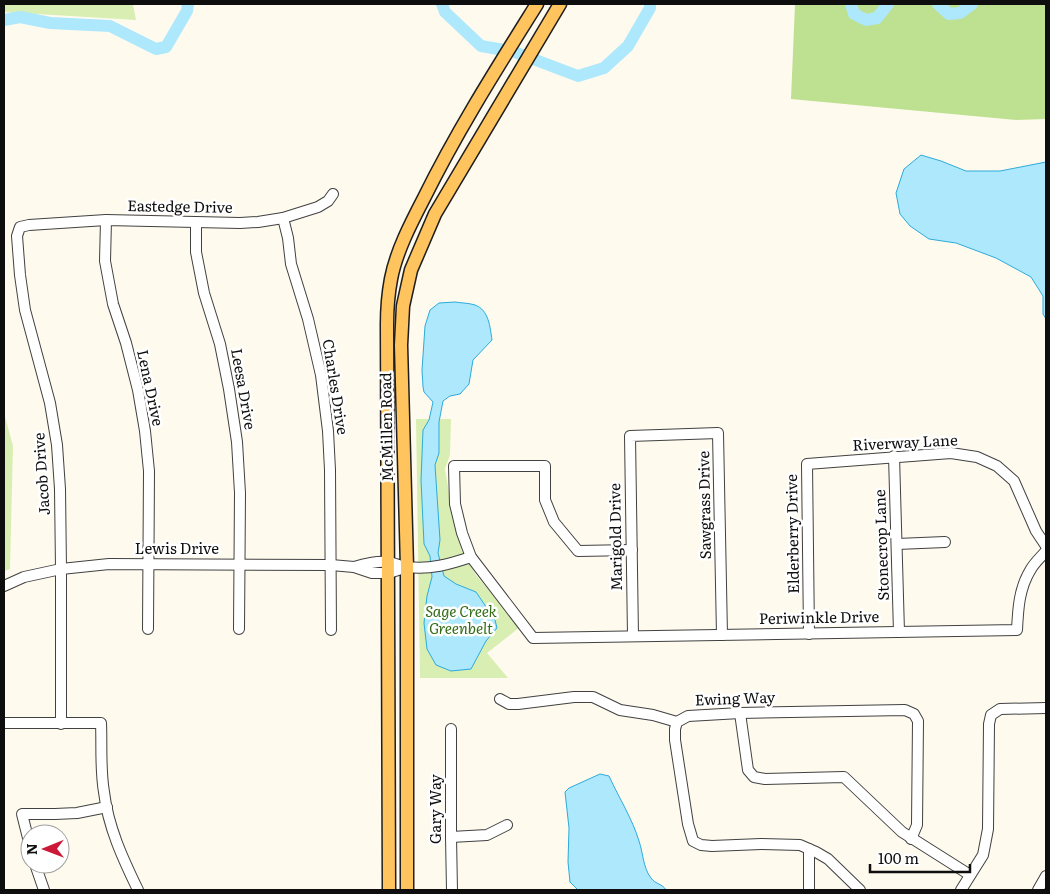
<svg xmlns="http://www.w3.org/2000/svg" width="1050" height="894" font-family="Literata,serif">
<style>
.green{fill:#d9eeb3}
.forest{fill:#bee091}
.water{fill:#ade8fd;stroke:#2cabdb}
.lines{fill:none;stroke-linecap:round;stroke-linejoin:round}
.river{stroke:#ade8fd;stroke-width:12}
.minor-casing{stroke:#414141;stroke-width:12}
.major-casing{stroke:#1f1f1f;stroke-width:15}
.minor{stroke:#fff;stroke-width:10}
.major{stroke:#ffc45e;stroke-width:12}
.labels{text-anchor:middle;stroke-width:5;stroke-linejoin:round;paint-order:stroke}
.street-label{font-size:15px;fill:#0e0e0e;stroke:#fff}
.park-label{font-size:15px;font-style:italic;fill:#336c17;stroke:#fff}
</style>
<rect width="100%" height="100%" fill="#fffaee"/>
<g class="green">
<path d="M 4,4 L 133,4 L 136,20 L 4,12 Z"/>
<path d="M 4,413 L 13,446 L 10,569 L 4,571 Z"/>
<path d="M 416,419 L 451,419 L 450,455 L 445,469 L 450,499 L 462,551 L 476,575 L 520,627 L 487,653 L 508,678 L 420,678 Z"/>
</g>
<path class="forest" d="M 795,4 L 1046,4 L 1046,119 L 1016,120 L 791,99 Z"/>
<g class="water">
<path d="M 921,155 L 941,161 L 966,171 L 1000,171 L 1046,162 L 1046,319 L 1043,314 L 1043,296 L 1031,277 L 996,258 L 956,243 L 929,239 L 910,226 L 900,214 L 896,193 L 904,169 Z"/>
<path d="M 455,302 C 461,303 469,303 475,305 C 489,310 490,327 492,340 L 473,360 L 469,384 L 460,394 L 450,396 L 443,401 L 439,422 L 439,453 L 435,465 L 440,540 L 438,553 L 444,576 L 456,584 L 476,592 L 495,620 L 497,628 L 486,641 L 471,669 L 451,671 L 436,665 L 427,649 L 424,623 L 427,596 L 432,577 L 430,556 L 424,544 L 421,480 L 423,430 L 429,420 L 433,402 L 424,392 L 423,387 L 422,370 L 425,326 L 430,310 L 439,303 Z"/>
<path d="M 600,774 L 609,776 C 619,798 632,818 639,841 C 643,852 643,868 651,878 C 655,884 663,884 666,890 L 578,890 L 570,882 L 568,862 L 569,828 L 565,792 L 569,788 Z"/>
</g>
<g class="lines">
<g class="river">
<path d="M 442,4 L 445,12 L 481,46 L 504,50"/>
<path d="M 851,4 L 854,14 L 866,20 L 877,18 L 888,4"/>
<path d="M 938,4 L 949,14 L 960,13 L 972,4"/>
<path d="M 4,20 L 20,17 L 50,23 L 110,26 L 156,49 L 166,47 L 187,11 L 188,4"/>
<path d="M 512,51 L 578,76 L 604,68 L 628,46 L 650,8 L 650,4"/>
</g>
<defs>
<g id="minor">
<path d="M 283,218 L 288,238 L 291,264 L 308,319 L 321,375 L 328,431 L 330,470 L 331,630"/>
<path d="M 106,220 L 105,261 L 113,304 L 126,343 L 138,390 L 145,431 L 149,471 L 148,629"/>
<path d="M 196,222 L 196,252 L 204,293 L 220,344 L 229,389 L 237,442 L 240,493 L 239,629"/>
<path d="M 894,456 L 899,632"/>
<path d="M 897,544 L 945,542"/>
<path d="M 632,550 L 578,551 L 554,522 L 545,500 L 545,466 L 454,466 L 455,504 L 462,533 L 471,557 L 533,638 L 1017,630 C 1018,609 1019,588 1031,569 C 1035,562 1041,557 1046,551"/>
<path d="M 354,567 C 365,564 376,561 388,562 C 394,563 400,566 407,567 C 430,570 450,564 471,557"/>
<path d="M 4,586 L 24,577 L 61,569 L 109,564 L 331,565 L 354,567 L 372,573 L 389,573 L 407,567"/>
<path d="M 809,634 L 807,464 L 951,453 L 977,457 L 997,466 L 1014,481 L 1036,531 L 1046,546"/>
<path d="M 633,636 L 630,436 L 718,433 L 722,635"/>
<path d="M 500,699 L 509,704 L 518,704 L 574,697 L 593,697 L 620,710 L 653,715 L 677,722"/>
<path d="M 740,713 L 748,770 L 754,777 L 765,779 L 844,777 L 902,832 L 970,875"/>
<path d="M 4,723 L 101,723 C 102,745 100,769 104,792 C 108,827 123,859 138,890"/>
<path d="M 61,724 L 61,569 L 60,489 L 57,445 L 50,403 L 25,310 L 20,275 L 17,236 L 20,227 L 29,225 L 106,220 L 240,223 L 258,222 L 283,218 L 318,207 L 328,201 L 333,194"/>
<path d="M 451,729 L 451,837 L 452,890"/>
<path d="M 451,837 L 487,835 L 507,825"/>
<path d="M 30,846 L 22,814 L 55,814 L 77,813 L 107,807"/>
<path d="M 809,849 L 809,890"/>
<path d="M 35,864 L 44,890"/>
<path d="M 860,890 L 828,859 L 816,852 L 800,845 L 761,844 L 712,846 L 701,845 L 693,841 L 688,824 L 675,740 L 675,729 L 677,722 L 688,716 L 740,713 L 905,710 L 914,714 L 918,721 L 917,825 L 911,839"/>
<path d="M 961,890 L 983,855 L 988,829 L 989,724 L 991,715 L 1000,709 L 1046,708"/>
<path d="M 1038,890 L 1046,876"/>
</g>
<g id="major">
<path d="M 389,890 L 387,325 C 387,310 388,295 391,279 C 396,252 411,223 424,198 C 457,131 497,68 537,4"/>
<path d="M 407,890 L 407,567 L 401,345 L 403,306 L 411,270 L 435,214 L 560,4"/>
</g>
</defs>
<use href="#minor" class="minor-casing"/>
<use href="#major" class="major-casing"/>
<use href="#minor" class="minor"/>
<use href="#major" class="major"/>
</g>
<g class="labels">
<g class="street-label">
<text transform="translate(180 207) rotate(1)" y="5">Eastedge Drive</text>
<text transform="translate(335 387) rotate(81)" y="5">Charles Drive</text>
<text transform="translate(150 388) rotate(78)" y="5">Lena Drive</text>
<text transform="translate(243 389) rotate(80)" y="5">Leesa Drive</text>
<text transform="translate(387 427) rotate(-91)" y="5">McMillen Road</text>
<text transform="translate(905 443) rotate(-3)" y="5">Riverway Lane</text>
<text transform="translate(42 474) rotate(-94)" y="5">Jacob Drive</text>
<text transform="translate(705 505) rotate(-91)" y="5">Sawgrass Drive</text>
<text transform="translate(793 534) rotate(-91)" y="5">Elderberry Drive</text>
<text transform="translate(616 537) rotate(-91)" y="5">Marigold Drive</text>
<text transform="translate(882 545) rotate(-92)" y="5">Stonecrop Lane</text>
<text x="177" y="554">Lewis Drive</text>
<text transform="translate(819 618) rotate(-1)" y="5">Periwinkle Drive</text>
<text transform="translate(735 699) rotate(-2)" y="5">Ewing Way</text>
<text transform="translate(436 809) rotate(-90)" y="5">Gary Way</text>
</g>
<g class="park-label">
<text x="461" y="617">Sage Creek<tspan x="461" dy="17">Greenbelt</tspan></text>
</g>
</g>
<rect width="1050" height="894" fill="none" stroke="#0e0e0e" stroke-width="10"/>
<g transform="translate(45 849) rotate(269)"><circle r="24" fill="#ffffff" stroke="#9f9f9f"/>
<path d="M0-4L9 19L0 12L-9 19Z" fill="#cc1736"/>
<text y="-8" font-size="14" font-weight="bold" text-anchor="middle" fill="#0e0e0e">N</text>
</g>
<path d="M870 864v8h100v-8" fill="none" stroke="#0e0e0e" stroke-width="2.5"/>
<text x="878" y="864" font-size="15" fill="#0e0e0e" stroke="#ffffff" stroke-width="4" paint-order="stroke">100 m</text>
</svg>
